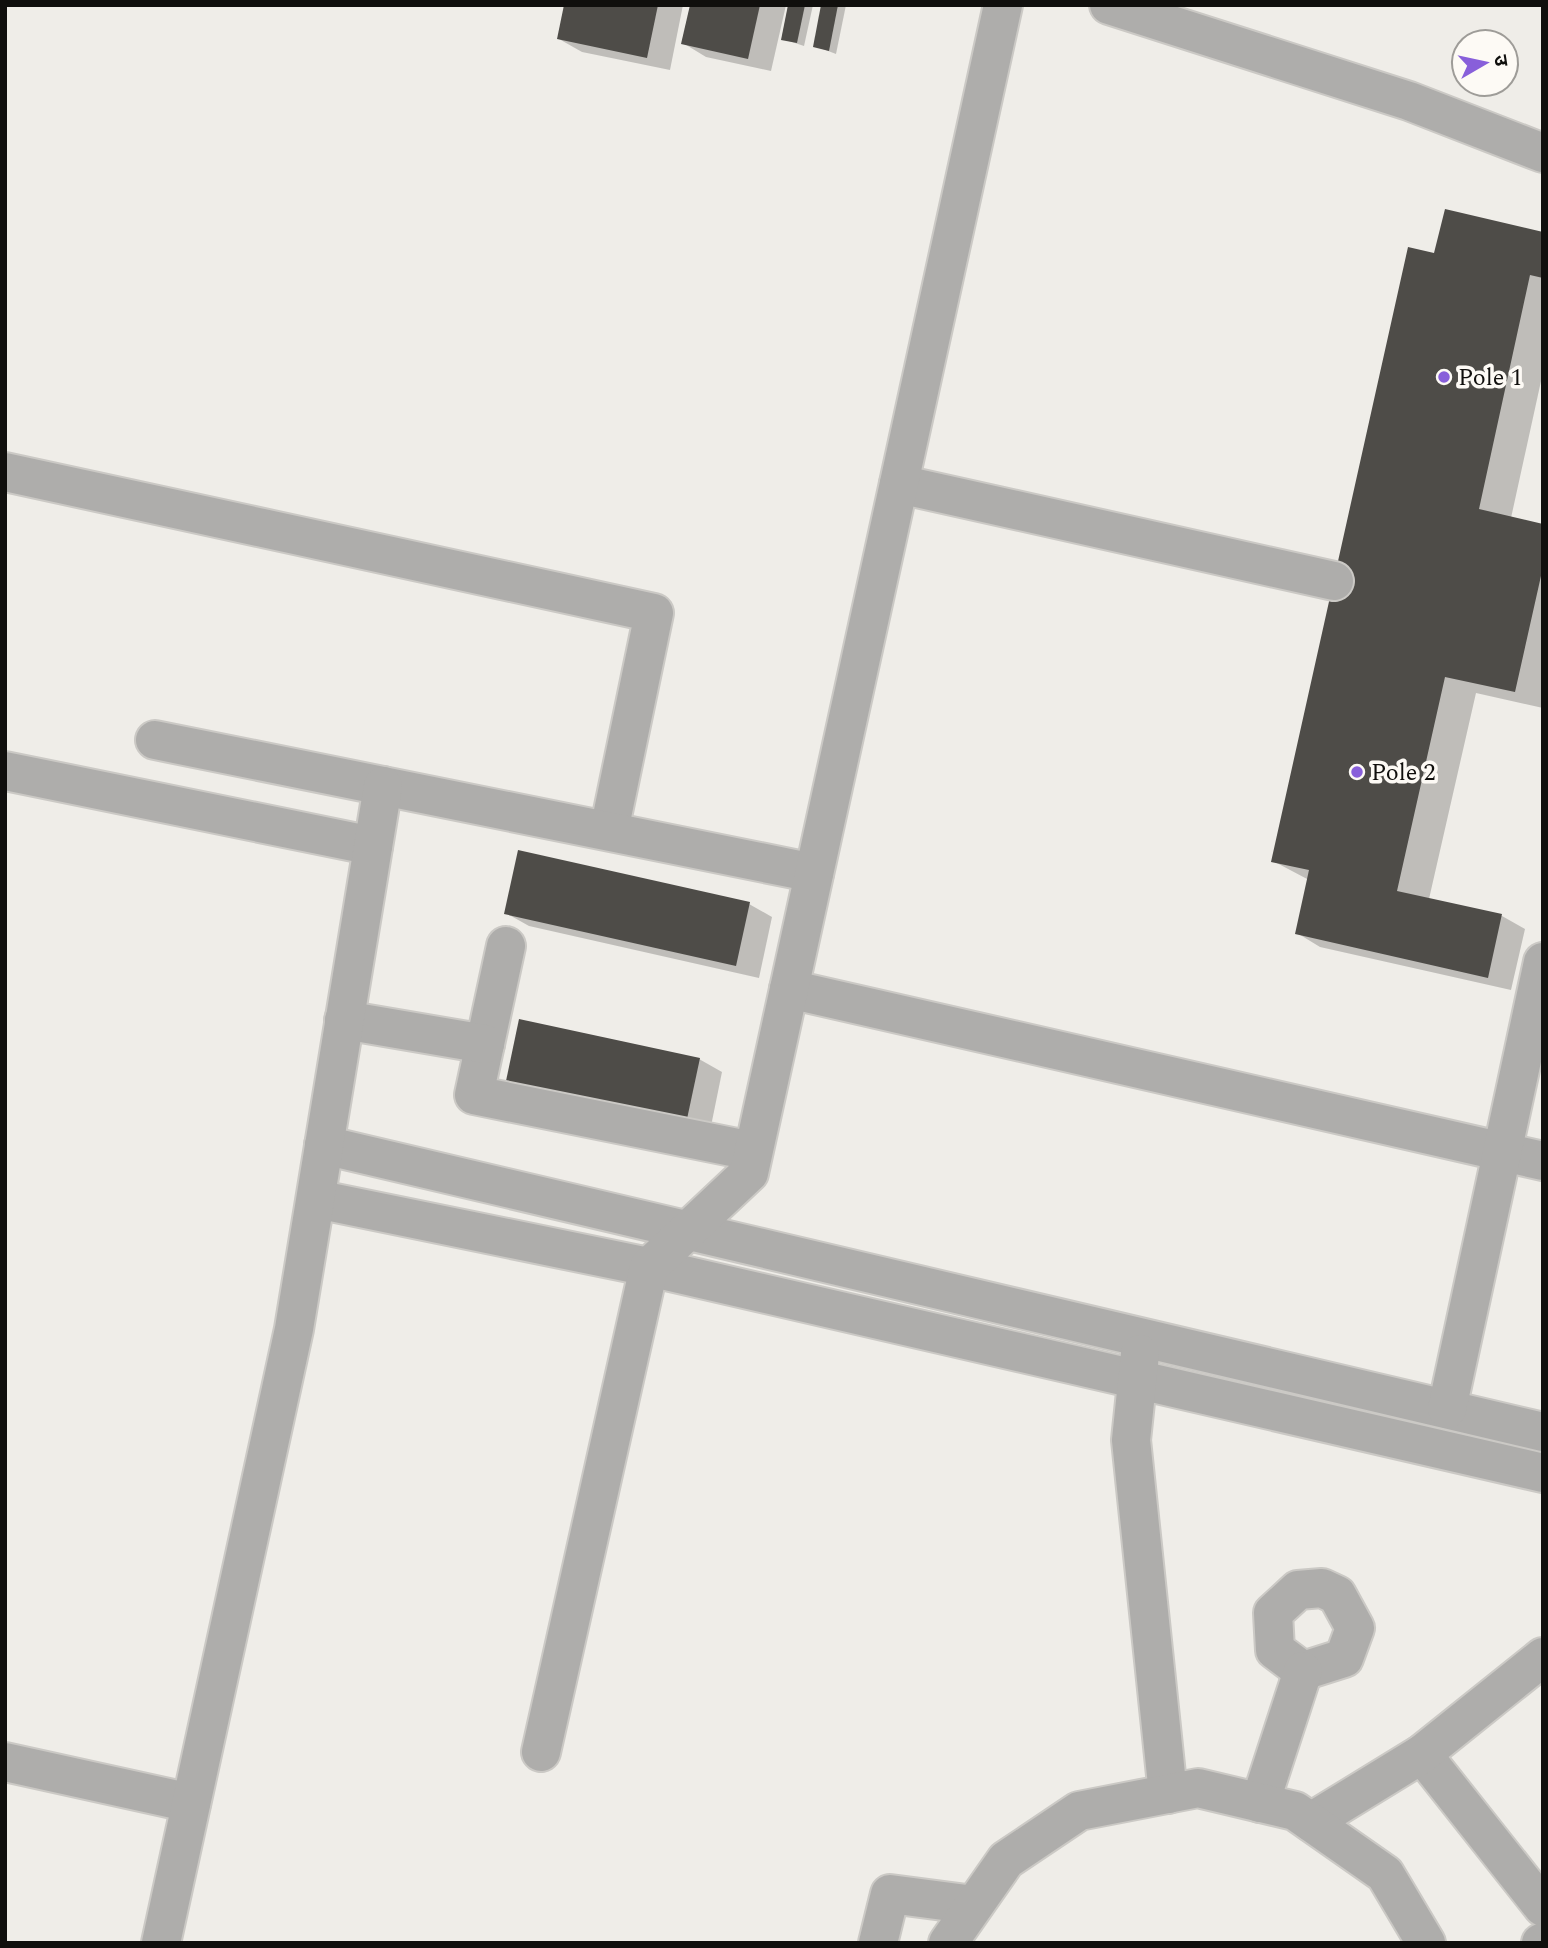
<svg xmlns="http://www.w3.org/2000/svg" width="1548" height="1948" font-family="Spectral,'Noto Sans Devanagari',serif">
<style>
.shadow{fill:#0003}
.building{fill:#4e4c48}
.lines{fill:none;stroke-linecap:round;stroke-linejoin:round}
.minor-casing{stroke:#cbc9c5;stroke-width:42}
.minor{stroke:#aeadab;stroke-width:38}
.poi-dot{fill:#885fda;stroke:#fdfaf5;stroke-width:2.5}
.labels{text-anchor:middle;stroke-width:7;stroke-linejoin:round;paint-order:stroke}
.poi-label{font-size:24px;fill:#100f0d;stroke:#fdfaf5;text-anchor:start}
</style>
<rect width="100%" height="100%" fill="#efede8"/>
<g class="shadow">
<path d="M 566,5 L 683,5 L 670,70 L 582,52 L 559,39 Z"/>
<path d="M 692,5 L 786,5 L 771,71 L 706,57 L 683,43 Z"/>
<path d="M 790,5 L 813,5 L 804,46 L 783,39 Z"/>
<path d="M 823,5 L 846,5 L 836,54 L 815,46 Z"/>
<path d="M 1543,233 L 1543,372 L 1511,518 L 1543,525 L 1543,708 L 1476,693 L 1429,899 L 1502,916 L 1525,929 L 1511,990 L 1320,947 L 1297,933 L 1309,880 L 1273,861 L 1442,257 Z"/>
<path d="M 749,904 L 772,917 L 759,978 L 529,926 L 506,913 Z"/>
<path d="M 699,1059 L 722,1072 L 710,1131 L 531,1094 L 508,1080 Z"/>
</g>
<g class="building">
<path d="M 564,5 L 658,5 L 647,58 L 557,39 Z"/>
<path d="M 690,5 L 760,5 L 748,59 L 681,44 Z"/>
<path d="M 788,5 L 805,5 L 797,43 L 781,40 Z"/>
<path d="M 821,5 L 838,5 L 829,51 L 813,47 Z"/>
<path d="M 1445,209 L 1543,232 L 1543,278 L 1530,275 L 1479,509 L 1543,524 L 1543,567 L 1515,692 L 1445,677 L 1397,891 L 1502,914 L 1488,978 L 1295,934 L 1309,870 L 1271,862 L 1408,247 L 1434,253 Z"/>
<path d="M 518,850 L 750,902 L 736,966 L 504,914 Z"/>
<path d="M 519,1019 L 700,1058 L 687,1119 L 506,1081 Z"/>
</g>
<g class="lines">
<defs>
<g id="minor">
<path d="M 1109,5 L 1409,101 L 1543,153"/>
<path d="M 5,472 L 654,613 L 609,831"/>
<path d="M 899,484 L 1334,581"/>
<path d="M 155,740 L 814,873"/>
<path d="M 5,771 L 373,846"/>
<path d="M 506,946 L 474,1095 L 752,1151"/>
<path d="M 789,989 L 1543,1161"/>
<path d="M 344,1020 L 485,1044"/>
<path d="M 324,1145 L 1543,1432"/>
<path d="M 316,1199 L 649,1267 L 1543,1473"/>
<path d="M 1140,1354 L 1131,1440 L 1168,1794"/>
<path d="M 1447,1409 L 1543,962"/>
<path d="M 1322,1588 L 1337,1595 L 1355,1628 L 1344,1658 L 1303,1671 L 1275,1650 L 1273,1613 L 1298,1590 Z"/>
<path d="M 541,1752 L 649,1267 L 749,1173 L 1003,5"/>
<path d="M 1422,1754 L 1543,1907"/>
<path d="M 5,1762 L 191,1803"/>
<path d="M 1260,1803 L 1303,1671"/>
<path d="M 1311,1822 L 1422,1754 L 1543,1657"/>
<path d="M 161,1943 L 294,1329 L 383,786"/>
<path d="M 878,1943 L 890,1894 L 974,1905"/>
<path d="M 948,1943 L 1006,1860 L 1079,1811 L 1198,1788 L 1295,1811 L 1385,1874 L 1426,1943"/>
<path d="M 1541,1943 L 1543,1942"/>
</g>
</defs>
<use href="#minor" class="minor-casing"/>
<use href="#minor" class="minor"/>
</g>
<g class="poi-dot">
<circle cx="1444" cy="377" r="7"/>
<circle cx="1357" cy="772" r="7"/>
</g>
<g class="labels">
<g class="poi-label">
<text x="1458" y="385">Pole 1</text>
<text x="1371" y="780">Pole 2</text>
</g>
</g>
<rect width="1548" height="1948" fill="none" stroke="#100f0d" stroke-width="14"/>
<g transform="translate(1485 63) rotate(81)"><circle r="33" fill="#fdfaf5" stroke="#9e9c98" stroke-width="2"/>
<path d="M0-5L12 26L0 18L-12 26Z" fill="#885fda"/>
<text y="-10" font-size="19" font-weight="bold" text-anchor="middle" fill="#100f0d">उ</text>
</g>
</svg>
